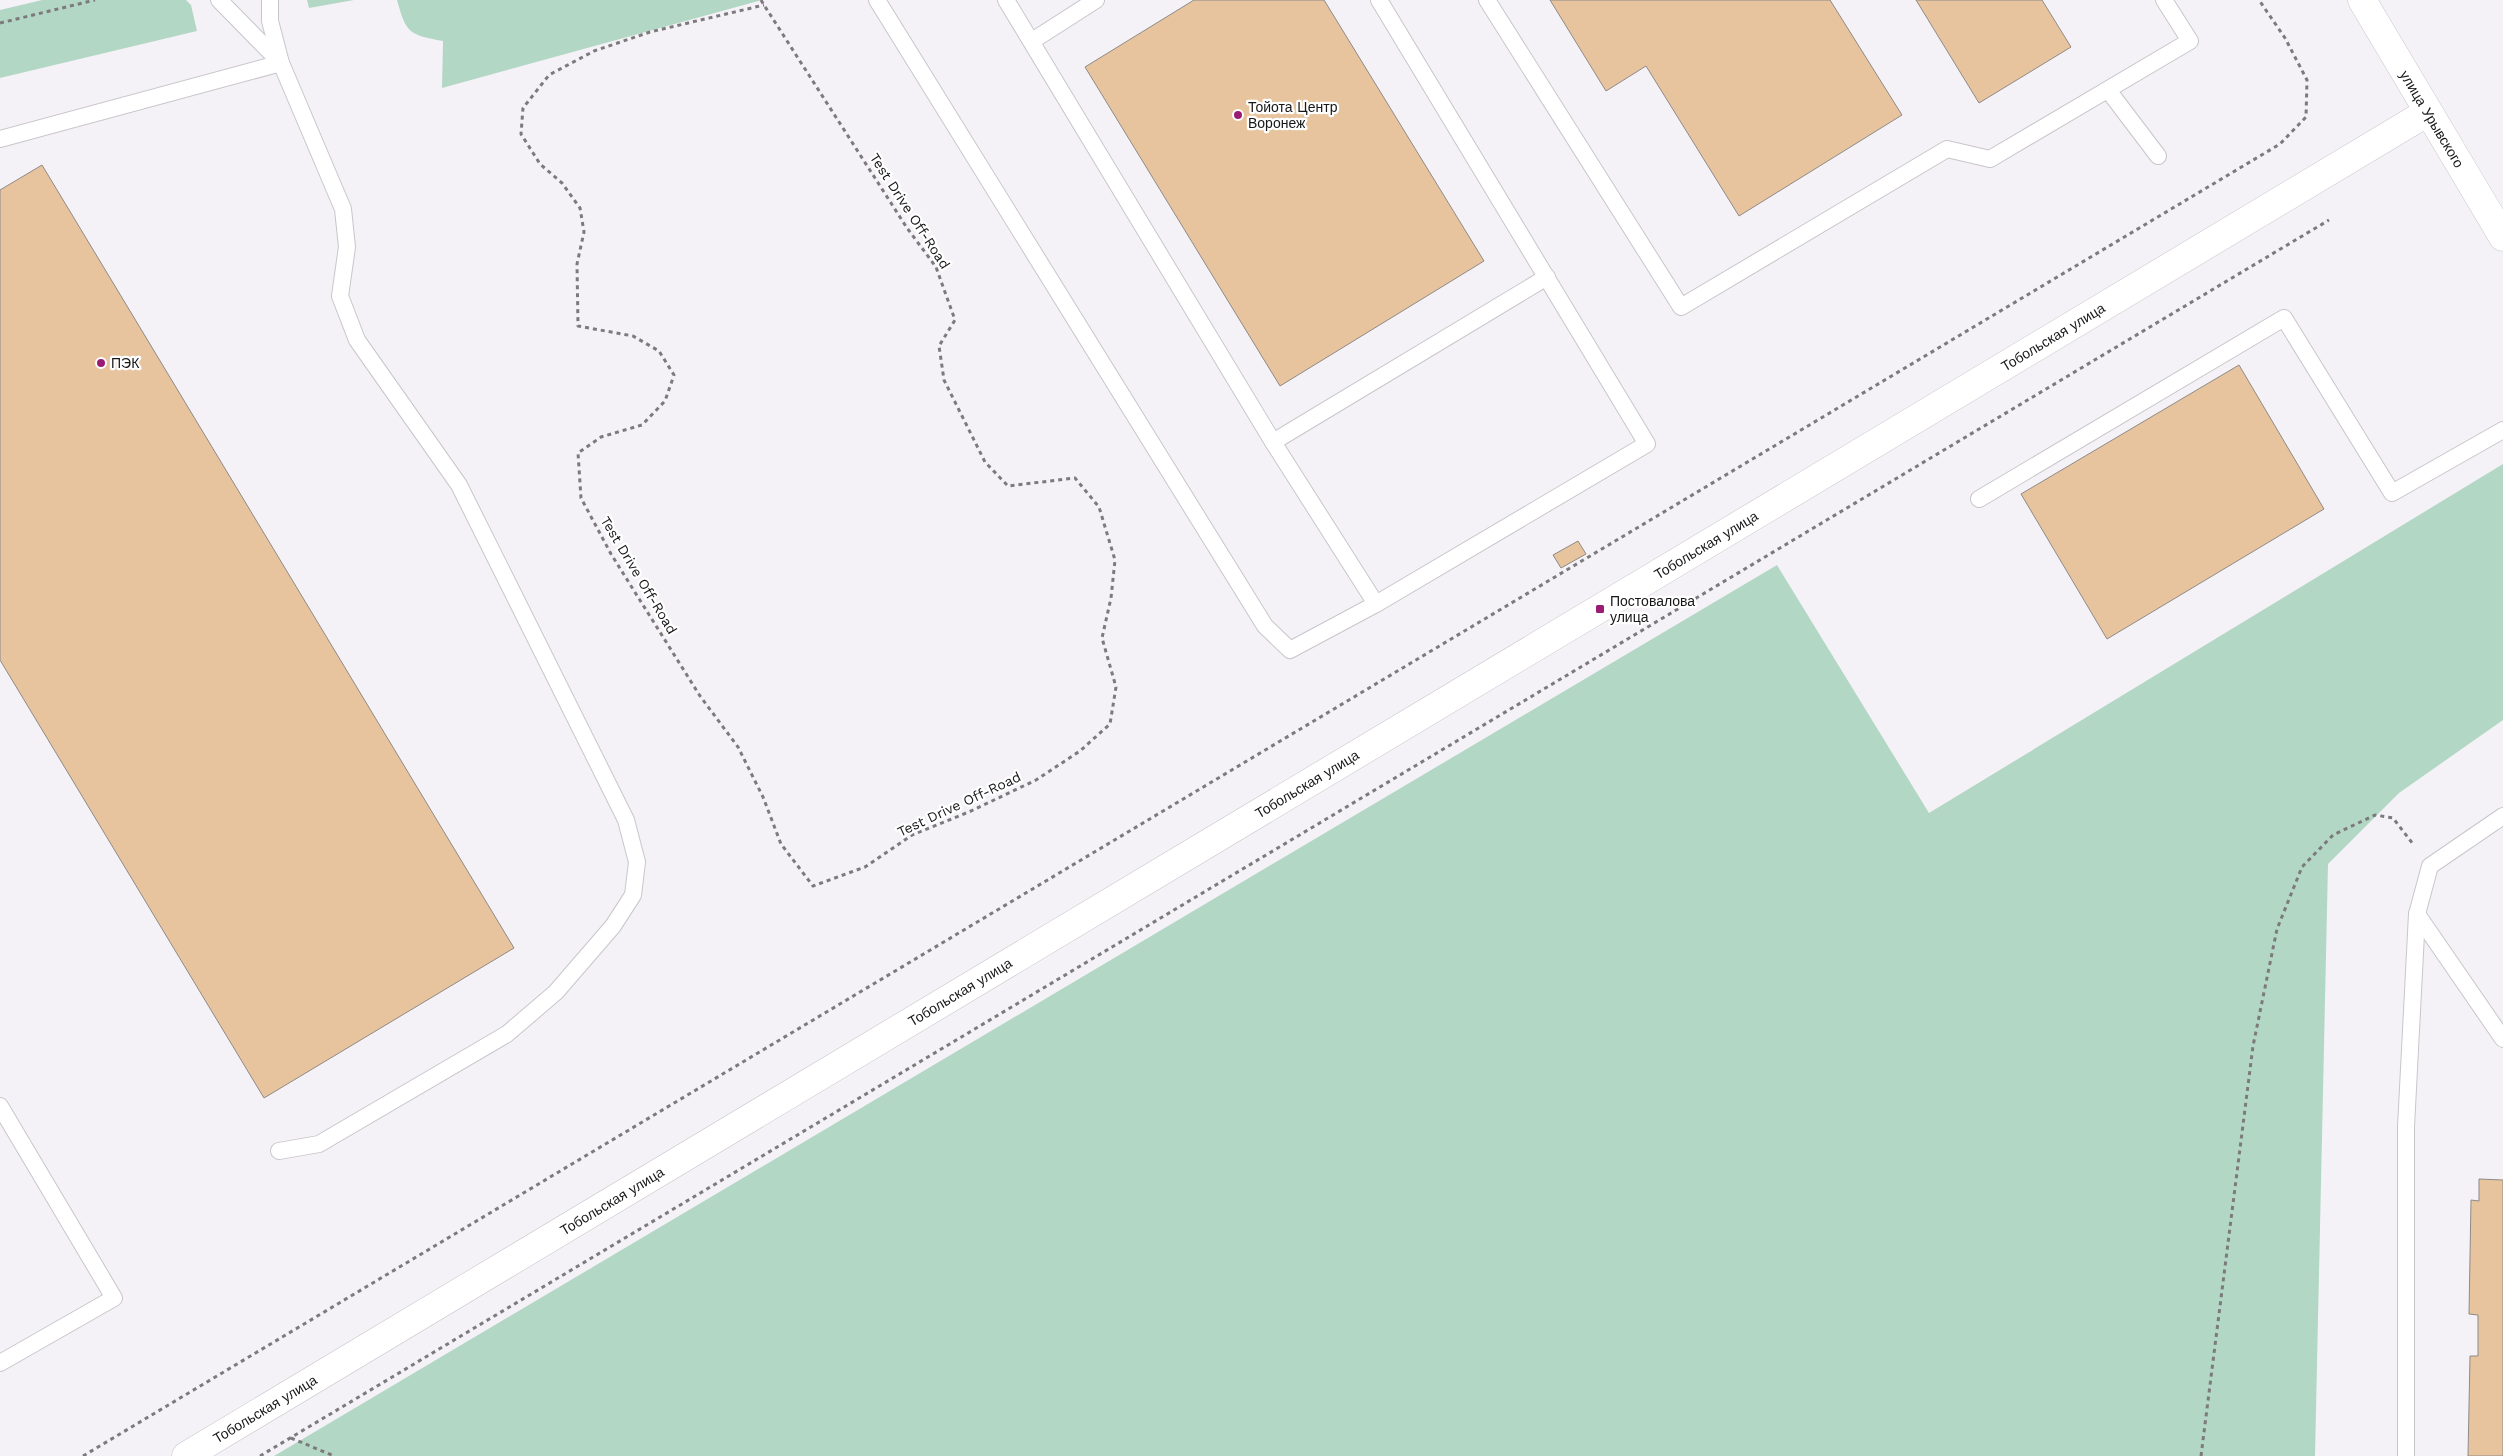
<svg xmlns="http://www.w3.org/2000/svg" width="2503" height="1456" font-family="'Work Sans',sans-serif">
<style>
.green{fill:#b3d7c5}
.building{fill:#e7c49e;stroke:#8e8a87}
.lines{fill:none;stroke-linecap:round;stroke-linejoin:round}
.service-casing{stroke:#c8c6ca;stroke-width:18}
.minor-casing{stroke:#c8c6ca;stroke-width:29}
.path{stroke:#7c7a7c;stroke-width:3;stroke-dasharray:4 4;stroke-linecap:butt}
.service{stroke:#fff;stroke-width:16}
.minor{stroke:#fff;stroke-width:28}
.poi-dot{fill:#9b1d73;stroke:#fff;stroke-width:2}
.labels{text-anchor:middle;stroke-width:4.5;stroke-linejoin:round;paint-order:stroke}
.poi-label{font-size:14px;fill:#181718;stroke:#fff;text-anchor:start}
.street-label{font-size:14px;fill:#181718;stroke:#fff}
</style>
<rect width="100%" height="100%" fill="#f5f2f7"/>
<g class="green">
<path d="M 42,0 L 186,0 L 191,5 L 197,31 L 0,78 L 0,10 Z"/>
<path d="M 307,0 L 354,0 L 309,8 Z"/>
<path d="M 397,0 L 762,0 L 442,88 L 443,41 C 409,35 406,33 397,0 Z"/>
<path d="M 2503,464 L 2503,720 L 2399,793 L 2328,864 L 2315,1456 L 274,1456 L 1777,565 L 1929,813 Z"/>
</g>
<g class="building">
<path d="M 1194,0 L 1324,0 L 1484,261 L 1280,386 L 1085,67 Z"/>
<path d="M 1550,0 L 1830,0 L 1902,115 L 1739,216 L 1646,66 L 1606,91 Z"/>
<path d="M 1916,0 L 2042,0 L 2071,47 L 1979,103 Z"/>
<path d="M 42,165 L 514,948 L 264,1098 L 0,660 L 0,190 Z"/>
<path d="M 2239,365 L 2324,509 L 2107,639 L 2021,494 Z"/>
<path d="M 1578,541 L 1586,554 L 1561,568 L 1553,555 Z"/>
<path d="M 2479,1179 L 2503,1180 L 2503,1456 L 2468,1456 L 2470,1356 L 2478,1356 L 2478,1315 L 2469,1314 L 2471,1200 L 2479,1201 Z"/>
</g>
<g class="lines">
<defs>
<g id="service">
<path d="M 219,0 L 281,63 L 343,209 L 347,247 L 340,296 L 357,340 L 459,485 L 626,820 L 637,862 L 633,895 L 613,926 L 556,992 L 507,1034 L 319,1144 L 279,1151"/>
<path d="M 877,0 L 1265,626 L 1290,650 L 1376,604 L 1647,444 L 1379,0"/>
<path d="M 1006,0 L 1273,442 L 1376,604"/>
<path d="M 1487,0 L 1681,307 L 1947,149 L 1990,159 L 2190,41 L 2164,0"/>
<path d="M 1032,41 L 1096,0"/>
<path d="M 2108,90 L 2158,156"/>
<path d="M 0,139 L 281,63 L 270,21 L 270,0"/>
<path d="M 1273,442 L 1547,277"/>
<path d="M 1979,499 L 2284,318 L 2392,493 L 2503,430"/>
<path d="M 2417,914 L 2503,1039"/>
<path d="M 0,1106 L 114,1298 L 0,1363"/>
<path d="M 2406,1456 L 2406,1127 L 2417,914 L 2430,866 L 2503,816"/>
</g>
<g id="minor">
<path d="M 2362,0 L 2503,237"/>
<path d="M 186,1456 L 2428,112"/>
</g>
</defs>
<use href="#service" class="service-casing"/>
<use href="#minor" class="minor-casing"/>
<g class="path">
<path d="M 761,0 L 764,5 L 907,228 L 936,267 L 955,320 L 939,346 L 944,380 L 985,462 L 1008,486 L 1075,478 L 1099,507 L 1115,560 L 1111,598 L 1102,638 L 1116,687 L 1110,724 L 1080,751 L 1036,780 L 971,811 L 912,835 L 865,867 L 813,886 L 781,844 L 763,797 L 738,747 L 700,696 L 611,554 L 581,498 L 578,453 L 601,437 L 642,425 L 665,401 L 674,375 L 659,351 L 633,336 L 578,326 L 577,264 L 584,232 L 580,208 L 562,183 L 540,164 L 521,134 L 523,108 L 549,75 L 594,51 L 650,32 L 764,5"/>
<path d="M 0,23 L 95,0"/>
<path d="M 291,1438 L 334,1456"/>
<path d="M 83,1456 L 2280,144 L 2306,117 L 2307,80 L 2285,38 L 2259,0"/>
<path d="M 260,1456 L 2329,220"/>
<path d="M 2201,1456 L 2253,1046 L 2277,929 L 2302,867 L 2333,835 L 2375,815 L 2393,818 L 2413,844"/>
</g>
<use href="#service" class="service"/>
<use href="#minor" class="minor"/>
</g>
<g class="poi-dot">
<circle cx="1238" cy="115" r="5"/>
<circle cx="101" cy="363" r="5"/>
<rect x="1595" y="604" width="10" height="10" rx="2.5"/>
</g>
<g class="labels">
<g class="poi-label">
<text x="1248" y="112">Тойота Центр<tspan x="1248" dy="16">Воронеж</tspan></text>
<text x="111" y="368">ПЭК</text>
<text x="1610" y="606">Постовалова<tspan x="1610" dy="16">улица</tspan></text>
</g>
<g class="street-label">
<text transform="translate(2432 119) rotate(59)" y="5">улица Урывского</text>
<text transform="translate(910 211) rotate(57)" y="5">Test Drive Off-Road</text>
<text transform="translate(2053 337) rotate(-31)" y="5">Тобольская улица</text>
<text transform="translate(1706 545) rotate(-31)" y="5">Тобольская улица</text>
<text transform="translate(639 575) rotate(59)" y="5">Test Drive Off-Road</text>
<text transform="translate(1307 784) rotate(-31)" y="5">Тобольская улица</text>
<text transform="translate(959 804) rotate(-25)" y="5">Test Drive Off-Road</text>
<text transform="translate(960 992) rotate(-31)" y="5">Тобольская улица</text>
<text transform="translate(612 1201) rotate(-31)" y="5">Тобольская улица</text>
<text transform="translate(265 1409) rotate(-31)" y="5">Тобольская улица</text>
</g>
</g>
</svg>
